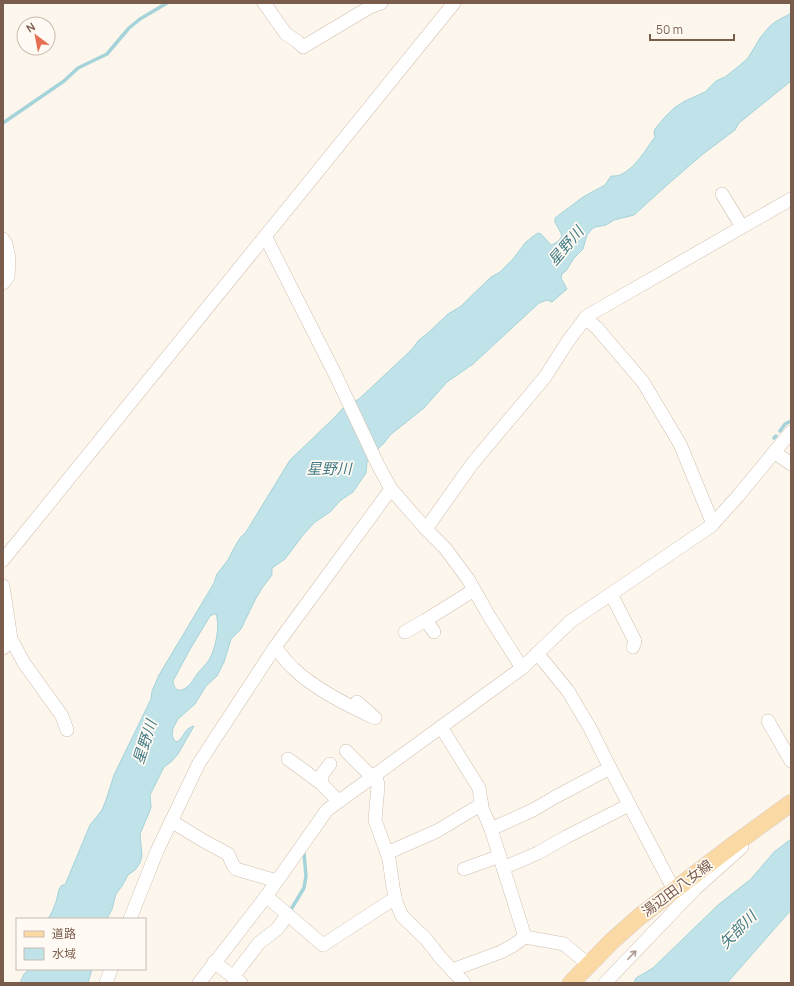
<svg xmlns="http://www.w3.org/2000/svg" width="794" height="986" font-family="Manrope,'Noto Sans JP',sans-serif">
<style>
.water{fill:#bfe3e8;stroke:#a5d3da;fill-rule:evenodd}
.lines{fill:none;stroke-linecap:round;stroke-linejoin:round}
.stream{stroke:#a5d3da;stroke-width:3.5}
.minor-casing{stroke:#d1beb0;stroke-width:14}
.major-casing{stroke:#dad1cd;stroke-width:18}
.minor{stroke:#fff;stroke-width:13}
.major{stroke:#fbd9a5;stroke-width:17}
.oneway{stroke:#af9d94}
.labels{text-anchor:middle;stroke-width:3.5;stroke-linejoin:round;paint-order:stroke}
.street-label{font-size:14px;fill:#7a5c4d;stroke:#fffaf3}
.water-label{font-size:15px;font-style:italic;fill:#437c86;stroke:#fffaf3}
</style>
<rect width="100%" height="100%" fill="#fdf6ec"/>
<g class="water">
<path d="M 791,12 L 791,81 L 739,123 L 735,130 L 703,154 L 667,185 L 634,215 L 614,220 L 606,225 L 595,227 L 592,229 L 587,235 L 583,249 L 574,258 L 566,271 L 562,274 L 561,278 L 567,289 L 552,302 L 547,300 L 539,303 L 473,364 L 447,382 L 424,408 L 390,435 L 385,442 L 371,456 L 367,462 L 366,473 L 353,492 L 341,500 L 330,512 L 315,522 L 303,535 L 285,559 L 272,568 L 272,575 L 262,588 L 255,600 L 241,629 L 231,639 L 224,662 L 217,676 L 206,686 L 195,704 L 178,719 L 173,728 L 172,735 L 174,740 L 177,742 C 185,737 183,729 194,726 L 178,754 L 171,762 L 164,767 L 150,795 L 151,807 L 149,813 L 140,834 L 142,856 L 140,863 L 135,870 L 128,875 L 122,886 L 116,894 L 112,909 L 107,919 L 48,919 L 52,912 L 56,902 L 59,889 L 62,885 L 65,885 L 90,825 L 102,810 L 106,800 L 114,775 L 151,699 L 152,691 L 159,675 L 214,583 L 217,574 L 228,560 L 233,550 L 240,538 L 246,532 L 290,460 L 335,417 L 344,407 L 359,399 L 407,354 L 413,348 L 418,341 L 429,332 L 448,314 L 460,307 L 491,277 L 500,272 L 513,259 L 525,243 L 532,237 L 538,233 L 541,234 L 551,245 C 556,243 560,241 562,235 L 555,222 L 555,218 L 583,197 L 605,185 L 611,176 C 614,176 618,176 620,175 C 636,168 645,150 655,137 L 654,132 L 655,129 L 664,118 L 674,108 L 685,101 L 705,92 L 716,81 L 725,77 L 739,66 L 748,58 L 760,38 L 769,27 L 775,22 L 782,18 L 790,14 ZM 214,614 L 216,614 C 220,625 216,644 212,654 C 209,662 203,667 197,674 C 194,678 192,683 188,686 C 181,693 174,691 173,681 L 189,651 L 210,616 Z"/>
<path d="M 791,839 L 791,910 L 727,983 L 634,983 L 636,978 L 653,968 L 718,905 L 751,879 L 774,852 Z"/>
<path d="M 29,969 L 92,969 L 88,983 L 20,983 L 24,974 Z"/>
</g>
<g class="lines">
<g class="stream">
<path d="M 3,123 L 64,81 L 78,68 L 107,54 L 129,28 L 140,19 L 167,3"/>
<path d="M 780,431 L 785,424 L 791,421"/>
<path d="M 774,438 L 776,436"/>
<path d="M 290,911 L 304,888 L 306,876 L 304,853"/>
</g>
<defs>
<g id="minor">
<path d="M 264,3 L 286,34 L 298,42 L 303,47 L 370,7 L 381,3"/>
<path d="M 722,194 L 742,227"/>
<path d="M 265,236 L 336,376 L 378,465 L 391,489 L 426,529 L 445,548 L 468,579 L 489,616 L 522,668"/>
<path d="M 3,239 L 6,244 L 9,258 L 8,277 L 3,283"/>
<path d="M 585,318 L 597,328 L 643,382 L 680,444 L 713,524"/>
<path d="M 774,452 L 791,464"/>
<path d="M 426,529 L 472,464 L 545,377 L 568,341 L 587,316 L 791,199"/>
<path d="M 3,560 L 454,3"/>
<path d="M 3,586 L 11,639 L 3,648"/>
<path d="M 611,594 L 635,641 L 633,647"/>
<path d="M 405,632 L 426,620"/>
<path d="M 434,632 L 426,620 L 474,590"/>
<path d="M 11,639 L 24,663 L 62,716 L 67,730"/>
<path d="M 275,647 C 281,654 286,662 293,668 C 314,689 349,706 375,718 L 357,702"/>
<path d="M 537,653 L 568,691 L 590,728 L 610,768 L 674,890"/>
<path d="M 768,721 L 791,761"/>
<path d="M 441,727 L 479,788 L 482,808 L 491,829 L 525,937 L 564,944 L 589,965"/>
<path d="M 346,751 L 372,777"/>
<path d="M 288,759 L 322,784"/>
<path d="M 330,764 L 321,776 L 322,784 L 338,801"/>
<path d="M 376,774 L 378,786 L 375,820 L 389,859 L 393,887 L 396,902 L 402,916 L 426,939 L 440,957 L 464,983"/>
<path d="M 171,821 L 202,840 L 228,854 L 233,865 L 236,869 L 277,881"/>
<path d="M 491,829 L 533,810 L 557,796 L 610,768"/>
<path d="M 387,853 L 437,831 L 482,804"/>
<path d="M 503,868 L 538,853 L 566,837 L 629,805"/>
<path d="M 464,869 L 500,856"/>
<path d="M 287,914 L 323,945 L 395,898"/>
<path d="M 130,919 L 157,851 L 199,763 L 275,647 L 391,489"/>
<path d="M 214,962 L 241,983"/>
<path d="M 452,970 L 501,952 L 512,946 L 525,937"/>
<path d="M 233,977 L 259,943 L 277,929 L 283,921 L 287,914 L 266,896"/>
<path d="M 106,983 L 111,969"/>
<path d="M 199,983 L 265,898 L 327,810 L 522,668 L 571,621 L 711,526 L 738,496 L 791,432"/>
<path d="M 605,983 L 695,889 L 742,847"/>
</g>
<path id="major" d="M 571,983 L 612,941 L 639,917 L 736,843 L 791,803"/>
</defs>
<use href="#minor" class="minor-casing"/>
<use href="#major" class="major-casing"/>
<use href="#minor" class="minor"/>
<use href="#major" class="major"/>
</g>
<defs><path id="oneway-shaft" d="M-6 0H5M1.5-3L5.5 0L1.5 3" fill="none" stroke-width="1.6" stroke-linecap="round" stroke-linejoin="round"/></defs>
<use class="oneway" href="#oneway-shaft" transform="translate(632 955) rotate(-46)"/>
<g class="labels">
<g class="street-label">
<text transform="translate(677 888) rotate(-37)" y="5">湯辺田八女線</text>
</g>
<g class="water-label">
<text transform="translate(566 246) rotate(-50)" y="5">星野川</text>
<text x="329" y="474">星野川</text>
<text transform="translate(145 742) rotate(-72)" y="5">星野川</text>
<text transform="translate(738 930) rotate(-45)" y="5">矢部川</text>
</g>
</g>
<rect width="794" height="986" fill="none" stroke="#7a5c4d" stroke-width="8"/>
<rect x="16" y="918" width="130" height="52" fill="#fffaf3" stroke="#cabbb1"/>
<rect x="24" y="931" width="20" height="6" fill="#fbd9a5" stroke="#cabbb1"/>
<text x="52" y="938" font-size="12" fill="#7a5c4d">道路</text>
<rect x="24" y="948" width="20" height="12" fill="#bfe3e8" stroke="#cabbb1"/>
<text x="52" y="958" font-size="12" fill="#7a5c4d">水域</text>
<g transform="translate(36 36) rotate(328)"><circle r="19" fill="#fffaf3" stroke="#cabbb1"/>
<path d="M0-3L7 15L0 10L-7 15Z" fill="#e76f51"/>
<text y="-6" font-size="11" font-weight="bold" text-anchor="middle" fill="#7a5c4d">N</text>
</g>
<path d="M650 34v6h84v-6" fill="none" stroke="#7a5c4d" stroke-width="2"/>
<text x="656" y="34" font-size="12" fill="#7a5c4d" stroke="#fffaf3" stroke-width="3" paint-order="stroke">50 m</text>
</svg>
